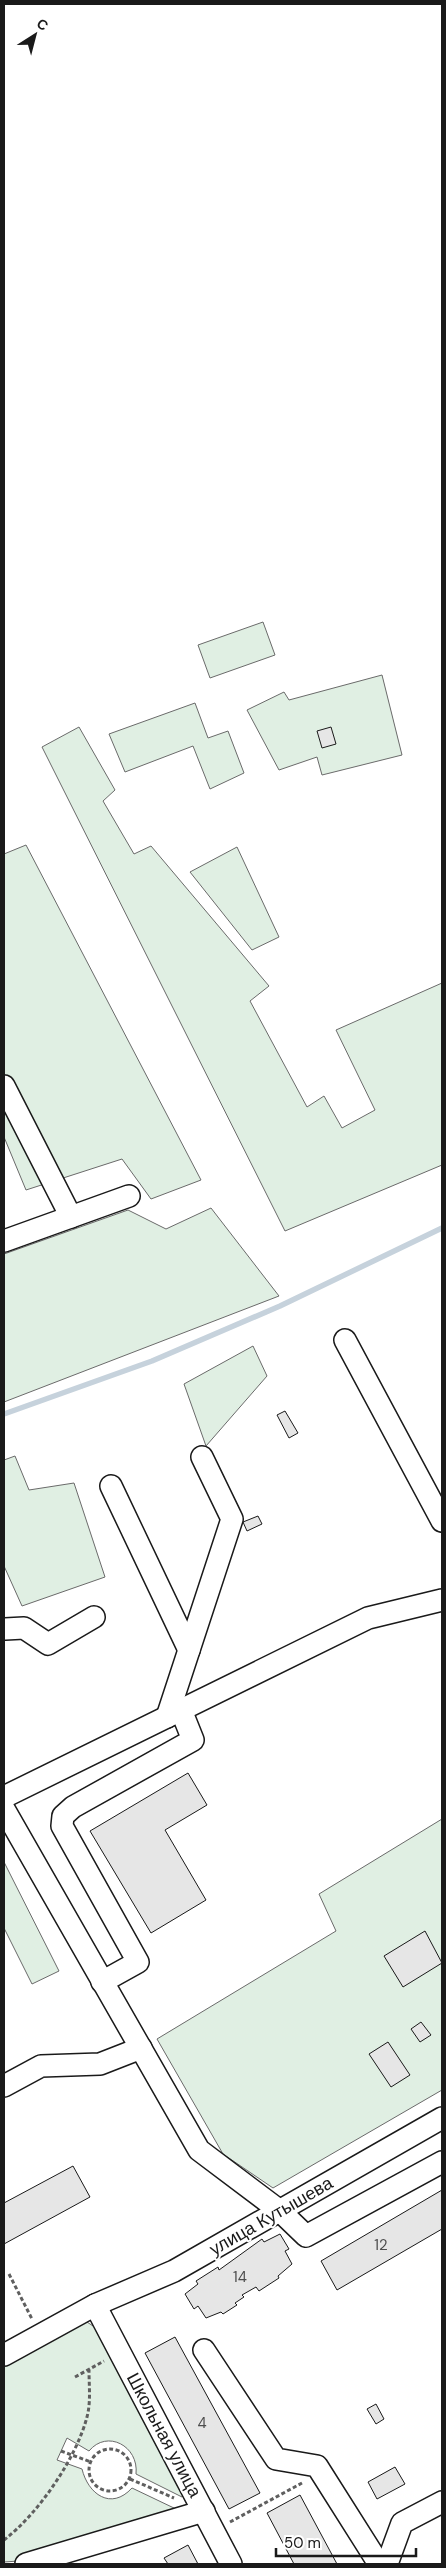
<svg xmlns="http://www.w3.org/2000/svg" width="446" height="2568" font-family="'DM Sans',sans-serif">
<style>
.green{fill:#e0efe3;stroke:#6a6a6a}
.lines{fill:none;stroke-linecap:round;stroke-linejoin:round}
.stream{stroke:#c6d2dc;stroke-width:5.5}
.building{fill:#e6e6e6;stroke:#1a1a1a}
.minor-casing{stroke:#1a1a1a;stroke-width:24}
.path{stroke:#5f5f5f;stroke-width:3;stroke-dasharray:4 2.5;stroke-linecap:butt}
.minor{stroke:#fff;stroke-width:21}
.labels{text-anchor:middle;stroke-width:4;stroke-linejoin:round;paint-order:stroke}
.number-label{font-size:15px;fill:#4d4d4d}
.street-label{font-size:18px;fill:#1a1a1a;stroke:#fff}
</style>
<rect width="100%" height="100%" fill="#fff"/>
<g class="green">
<path d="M 263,622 L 275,655 L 210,678 L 198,645 Z"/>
<path d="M 382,675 L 402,755 L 322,775 L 317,757 L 279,770 L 247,710 L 284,692 L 289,700 Z"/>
<path d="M 195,703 L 208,738 L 228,731 L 244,773 L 210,789 L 193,746 L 125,772 L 109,734 Z"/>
<path d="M 79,727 L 115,790 L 103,801 L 134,854 L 151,846 L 269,986 L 250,1001 L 307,1107 L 324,1096 L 342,1128 L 375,1110 L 336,1030 L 442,983 L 442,1165 L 285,1231 L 42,747 Z"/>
<path d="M 26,845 L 201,1180 L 151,1199 L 122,1159 L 26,1190 L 4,1137 L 4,854 Z"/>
<path d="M 237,847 L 279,937 L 252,950 L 190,872 Z"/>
<path d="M 211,1208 L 279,1296 L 4,1402 L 4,1254 L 128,1210 L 166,1229 Z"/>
<path d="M 253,1346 L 267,1376 L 206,1446 L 184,1384 Z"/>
<path d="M 15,1456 L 29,1490 L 74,1483 L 105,1577 L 22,1606 L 4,1566 L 4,1460 Z"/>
<path d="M 442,1819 L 442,2090 L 273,2188 L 223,2154 L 157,2039 L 336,1931 L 319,1894 Z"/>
<path d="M 4,1862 L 59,1971 L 32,1984 L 4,1928 Z"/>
<path d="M 87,2322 L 102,2332 L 185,2492 L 182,2497 L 136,2474 C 139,2446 107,2429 89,2451 L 67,2438 L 57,2460 L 82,2469 C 88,2494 111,2511 132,2488 L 176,2509 L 19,2561 L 4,2562 L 4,2364 L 80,2323 Z"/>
</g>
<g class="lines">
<path class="stream" d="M 4,1414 L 152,1361 L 280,1306 L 442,1228"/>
</g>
<g class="building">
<path d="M 331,727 L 336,744 L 322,748 L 317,731 Z"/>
<path d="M 285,1411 L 298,1433 L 289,1438 L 277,1415 Z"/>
<path d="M 258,1516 L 262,1524 L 247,1531 L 243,1522 Z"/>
<path d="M 188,1773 L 207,1805 L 165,1830 L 206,1900 L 151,1933 L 90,1831 Z"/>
<path d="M 425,1931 L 442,1963 L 403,1987 L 384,1956 Z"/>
<path d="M 421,2022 L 431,2035 L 420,2042 L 411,2029 Z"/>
<path d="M 388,2042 L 410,2075 L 391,2087 L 369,2054 Z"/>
<path d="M 73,2166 L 90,2197 L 4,2244 L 4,2203 Z"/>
<path d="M 442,2190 L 442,2229 L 337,2290 L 321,2261 Z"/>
<path d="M 280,2234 L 289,2249 L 285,2251 L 292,2264 L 278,2276 L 279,2278 L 259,2291 L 256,2287 L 242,2295 L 244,2297 L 235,2303 L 237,2305 L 223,2314 L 221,2312 L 206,2318 L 198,2306 L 194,2309 L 185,2294 L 198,2284 L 196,2281 L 218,2267 L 219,2270 L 262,2239 L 264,2242 Z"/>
<path d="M 175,2337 L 260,2493 L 229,2509 L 145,2353 Z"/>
<path d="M 376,2404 L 384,2419 L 376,2424 L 367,2409 Z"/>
<path d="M 395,2467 L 405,2484 L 377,2499 L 368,2482 Z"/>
<path d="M 300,2495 L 337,2564 L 294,2564 L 267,2513 Z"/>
<path d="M 188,2545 L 198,2564 L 168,2564 L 164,2558 Z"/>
</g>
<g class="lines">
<defs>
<g id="minor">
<path d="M 4,1086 L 71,1217"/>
<path d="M 4,1241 L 129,1196"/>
<path d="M 345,1340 L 442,1521"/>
<path d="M 111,1486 L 189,1650"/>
<path d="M 5,1629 L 24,1628 L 48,1644 L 94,1617"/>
<path d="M 167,1717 L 232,1519 L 202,1457"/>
<path d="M 4,1797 L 368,1618 L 442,1600"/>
<path d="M 4,1809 L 199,2150 L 280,2211 L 306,2236 L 442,2162"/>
<path d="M 102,1982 L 138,1962 L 62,1826 L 63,1816 L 73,1807 L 193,1740 L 181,1710"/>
<path d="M 4,2086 L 41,2066 L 100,2064 L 141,2048"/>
<path d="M 95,2305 L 231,2564"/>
<path d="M 204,2350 L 276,2459 L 317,2466 L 379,2564"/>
<path d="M 4,2355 L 95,2305 L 174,2271 L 442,2118"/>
<path d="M 26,2564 L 204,2511"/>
<path d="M 387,2564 L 402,2523 L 442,2502"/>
</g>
</defs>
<use href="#minor" class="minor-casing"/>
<g class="path">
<path d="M 9,2274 L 32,2319"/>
<path d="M 75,2377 L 104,2361"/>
<circle cx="110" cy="2470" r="21"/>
<path d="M 61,2451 L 91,2462"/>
<path d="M 130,2479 L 174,2498"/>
<path d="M 230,2522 L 302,2483"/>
<path d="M 4,2540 C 38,2514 76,2459 87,2417 C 91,2402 89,2386 89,2370"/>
</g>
<use href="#minor" class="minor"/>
</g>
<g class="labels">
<g class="number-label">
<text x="381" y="2250">12</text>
<text x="240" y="2282">14</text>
<text x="202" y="2428">4</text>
</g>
<g class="street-label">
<text transform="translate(271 2216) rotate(-30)" y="6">улица Кутышева</text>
<text transform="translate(164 2435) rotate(62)" y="6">Школьная улица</text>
</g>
</g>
<rect width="446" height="2568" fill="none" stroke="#1a1a1a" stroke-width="10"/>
<g transform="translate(35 35) rotate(36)" stroke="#ffffff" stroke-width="4" paint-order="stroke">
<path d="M0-4L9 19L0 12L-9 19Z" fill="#1a1a1a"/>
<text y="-8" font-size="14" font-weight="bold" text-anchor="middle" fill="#1a1a1a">С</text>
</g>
<path d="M276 2548v8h140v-8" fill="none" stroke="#1a1a1a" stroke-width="2.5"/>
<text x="284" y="2548" font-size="15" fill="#1a1a1a" stroke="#ffffff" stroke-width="4" paint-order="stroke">50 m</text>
</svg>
